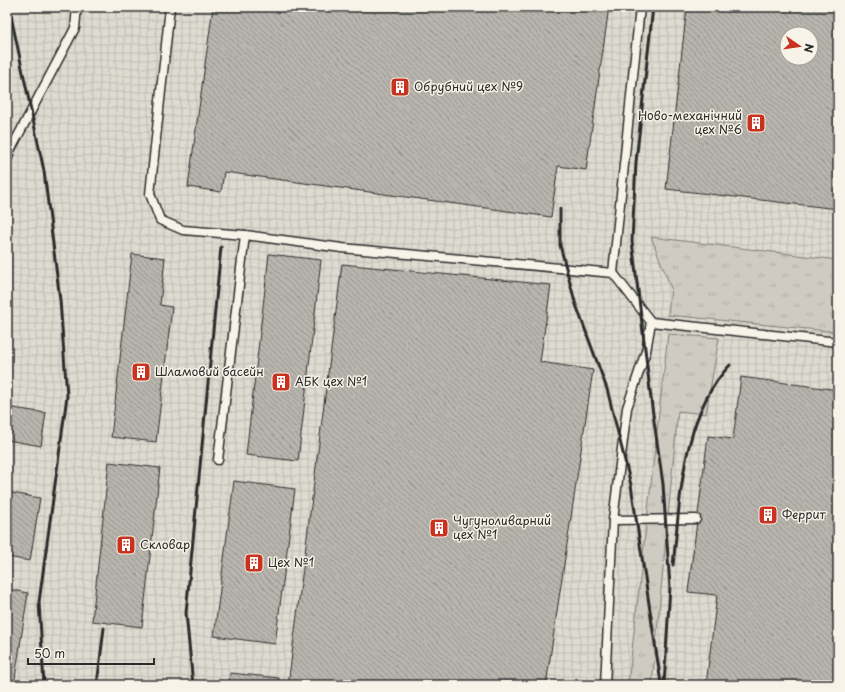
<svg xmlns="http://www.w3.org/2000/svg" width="845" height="692" font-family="'Playpen Sans',sans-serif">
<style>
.industrial{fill:url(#industrial-grid);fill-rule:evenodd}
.grass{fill:url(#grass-tufts);stroke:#7d7b76}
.building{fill:url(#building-back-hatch);stroke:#2b2b2b;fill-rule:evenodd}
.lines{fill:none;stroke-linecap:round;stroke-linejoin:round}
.lane-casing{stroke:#2b2b2b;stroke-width:11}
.lane{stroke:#f7f3e8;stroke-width:8}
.rail{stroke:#2b2b2b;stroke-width:3}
.labels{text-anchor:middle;stroke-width:3;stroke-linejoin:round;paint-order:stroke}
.poi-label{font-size:12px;fill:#2b2b2b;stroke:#f7f3e8;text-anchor:start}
</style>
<defs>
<pattern id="industrial-grid" width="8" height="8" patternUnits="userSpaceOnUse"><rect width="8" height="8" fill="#dedbd1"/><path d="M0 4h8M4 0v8" fill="none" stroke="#bfbcb4"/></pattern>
<pattern id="grass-tufts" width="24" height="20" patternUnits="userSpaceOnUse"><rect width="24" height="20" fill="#cfcbc2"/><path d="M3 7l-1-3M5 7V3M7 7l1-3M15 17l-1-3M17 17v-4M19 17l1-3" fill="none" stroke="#b2aea7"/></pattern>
<pattern id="building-back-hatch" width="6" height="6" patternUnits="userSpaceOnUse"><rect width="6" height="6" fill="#b8b5ae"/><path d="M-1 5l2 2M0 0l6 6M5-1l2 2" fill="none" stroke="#96938e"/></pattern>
</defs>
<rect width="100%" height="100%" fill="#efebe0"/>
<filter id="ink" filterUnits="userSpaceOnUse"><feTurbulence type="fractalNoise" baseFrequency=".025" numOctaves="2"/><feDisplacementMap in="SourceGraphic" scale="8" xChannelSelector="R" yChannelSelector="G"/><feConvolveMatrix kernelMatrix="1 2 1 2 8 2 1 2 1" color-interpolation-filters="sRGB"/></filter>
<g filter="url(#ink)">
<path class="industrial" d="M 7,7 L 838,7 L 838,685 L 7,685 ZM 787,34 L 811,34 L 811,58 L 787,58 Z"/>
<g class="grass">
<path d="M 651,237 L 838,260 L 838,332 L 668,315 L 671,288 Z"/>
<path d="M 668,334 L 719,338 L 706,414 L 678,411 L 652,685 L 628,685 Z"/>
</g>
<g class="building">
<path d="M 213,7 L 609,7 L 586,170 L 558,166 L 551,217 L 224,172 L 221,192 L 188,187 Z"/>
<path d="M 687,7 L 838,7 L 838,209 L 666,189 ZM 787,34 L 811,34 L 811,58 L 787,58 Z"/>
<path d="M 132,254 L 165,258 L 160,305 L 172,307 L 156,442 L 111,437 Z"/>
<path d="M 269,254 L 321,260 L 298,461 L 246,455 Z"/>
<path d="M 342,264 L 551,285 L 540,362 L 593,370 L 546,685 L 288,685 Z"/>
<path d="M 741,377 L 838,390 L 838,685 L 706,685 L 717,595 L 688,592 L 708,436 L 733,439 Z"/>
<path d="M 7,407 L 46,413 L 41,446 L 7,440 Z"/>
<path d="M 109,462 L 160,468 L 142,627 L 92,621 Z"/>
<path d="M 234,481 L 295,489 L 275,644 L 214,636 Z"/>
<path d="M 7,492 L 40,498 L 30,561 L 7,557 Z"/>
<path d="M 7,589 L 28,593 L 14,685 L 7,685 Z"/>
<path d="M 230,673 L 279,678 L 279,685 L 229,685 Z"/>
</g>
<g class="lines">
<defs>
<g id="lane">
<path d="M 170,7 L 150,194 L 160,220 L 183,230 L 245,235 L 342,248 L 613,273 L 651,322"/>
<path d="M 7,161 L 10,151 L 75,28 L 77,7"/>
<path d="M 613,273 L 640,7"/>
<path d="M 218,460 L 245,235"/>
<path d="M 613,520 L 696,519"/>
<path d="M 605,685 L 613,520 L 627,408 L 646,351 L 651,322 L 838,342"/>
</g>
</defs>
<use href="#lane" class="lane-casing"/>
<use href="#lane" class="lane"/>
<g class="rail">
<path d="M 9,7 L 44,171 L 60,300 L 67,396 L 39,602 L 44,685"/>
<path d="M 653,7 L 636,162 L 632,241 L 652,407 L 663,484 L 670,587 L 664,685"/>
<path d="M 560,209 L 560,245 L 575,302 L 607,389 L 631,485 L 661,683"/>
<path d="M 673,565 C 681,498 681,416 730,365"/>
<path d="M 97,685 L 104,628"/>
<path d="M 193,685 L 186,613 L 221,247"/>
</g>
</g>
</g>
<defs>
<symbol id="building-square" viewBox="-11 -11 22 22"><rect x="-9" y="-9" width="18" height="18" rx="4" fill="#c8321e" stroke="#f7f3e8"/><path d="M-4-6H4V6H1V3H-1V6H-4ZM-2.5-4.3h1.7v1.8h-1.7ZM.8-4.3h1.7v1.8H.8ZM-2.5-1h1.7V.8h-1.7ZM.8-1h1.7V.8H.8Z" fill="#fff"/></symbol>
</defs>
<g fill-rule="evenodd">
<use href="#building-square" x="389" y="76" width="22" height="22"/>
<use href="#building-square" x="745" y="112" width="22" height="22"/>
<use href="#building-square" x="130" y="361" width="22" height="22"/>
<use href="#building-square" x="270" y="371" width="22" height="22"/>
<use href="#building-square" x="757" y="504" width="22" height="22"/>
<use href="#building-square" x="428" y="517" width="22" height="22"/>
<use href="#building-square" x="115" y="534" width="22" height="22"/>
<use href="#building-square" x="243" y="552" width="22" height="22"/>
</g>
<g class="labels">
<g class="poi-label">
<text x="414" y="91">Обрубний цех №9</text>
<text x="742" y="120" text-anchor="end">Ново-механічний<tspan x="742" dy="14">цех №6</tspan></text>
<text x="155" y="376">Шламовий басейн</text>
<text x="295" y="386">АБК цех №1</text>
<text x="782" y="519">Феррит</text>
<text x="453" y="525">Чугуноливарний<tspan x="453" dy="14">цех №1</tspan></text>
<text x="140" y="549">Скловар</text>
<text x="268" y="567">Цех №1</text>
</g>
</g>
<rect width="845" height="692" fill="none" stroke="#f7f3e8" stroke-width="24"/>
<rect x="12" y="12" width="821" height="668" fill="none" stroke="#2b2b2b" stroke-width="1.5" filter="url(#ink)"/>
<g transform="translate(799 46) rotate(103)"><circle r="19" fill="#f7f3e8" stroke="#a5a39c"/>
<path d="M0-3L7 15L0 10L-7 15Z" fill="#c8321e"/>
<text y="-6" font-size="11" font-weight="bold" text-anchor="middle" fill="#2b2b2b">N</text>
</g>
<path d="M28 658v6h126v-6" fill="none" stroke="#2b2b2b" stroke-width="2"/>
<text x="34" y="658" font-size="12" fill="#2b2b2b" stroke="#f7f3e8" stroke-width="3" paint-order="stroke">50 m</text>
</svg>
